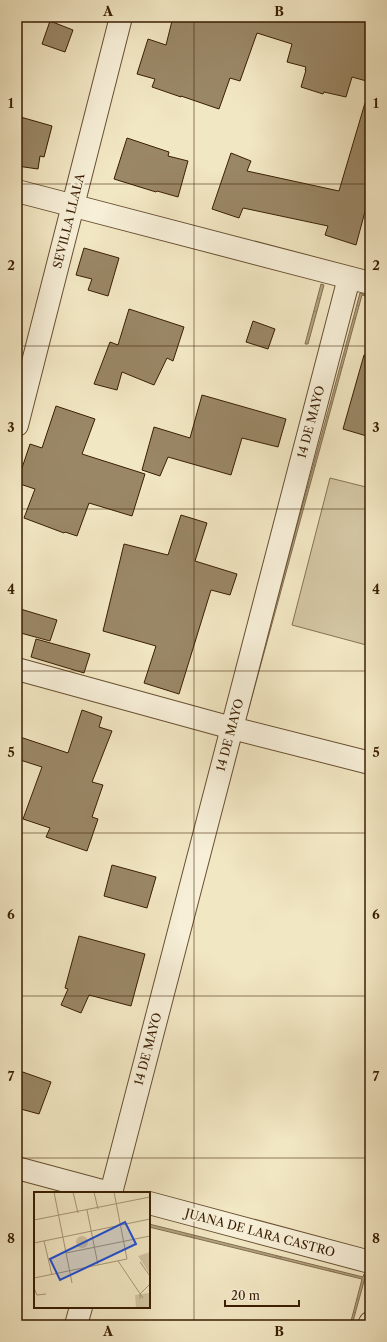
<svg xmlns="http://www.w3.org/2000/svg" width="387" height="1342" font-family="'Libre Caslon Text',serif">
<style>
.green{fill:#d3c5a2;stroke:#867252}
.water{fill:url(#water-ripples);stroke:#836e4e}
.building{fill:#9a8766;stroke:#3a1e02}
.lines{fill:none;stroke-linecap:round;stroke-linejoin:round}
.minor-casing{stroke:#685032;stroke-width:24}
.minor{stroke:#f7efd8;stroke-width:22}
.grid{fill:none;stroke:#3a1e02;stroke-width:1;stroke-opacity:0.55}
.labels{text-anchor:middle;stroke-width:4;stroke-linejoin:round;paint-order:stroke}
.street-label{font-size:12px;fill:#3a1e02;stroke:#f7efd8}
.inset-road{fill:none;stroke:#a89776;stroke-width:1}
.view{fill:#1d4ed8;fill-opacity:0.15;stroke:#1d4ed8;stroke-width:2}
.inset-edge{fill:none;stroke:#3a1e02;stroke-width:2}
.neatline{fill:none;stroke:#3a1e02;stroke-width:1.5}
.grid-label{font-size:13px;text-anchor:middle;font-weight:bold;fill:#3a1e02}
</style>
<defs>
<pattern id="water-ripples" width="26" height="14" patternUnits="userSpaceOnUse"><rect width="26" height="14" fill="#b3a381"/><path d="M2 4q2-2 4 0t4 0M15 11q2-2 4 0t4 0" fill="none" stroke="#938467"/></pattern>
</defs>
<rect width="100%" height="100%" fill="#f2e7c3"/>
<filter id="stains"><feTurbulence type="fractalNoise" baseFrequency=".005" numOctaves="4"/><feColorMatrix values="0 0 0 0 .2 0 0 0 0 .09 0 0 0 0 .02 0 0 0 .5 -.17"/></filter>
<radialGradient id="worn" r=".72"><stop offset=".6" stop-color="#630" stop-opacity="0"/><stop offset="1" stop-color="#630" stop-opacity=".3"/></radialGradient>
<path class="green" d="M 330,478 L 370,488 L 370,646 L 292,625 Z"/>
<g class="water">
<path d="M 321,284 L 324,285 L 308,344 L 305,344 Z"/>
<path d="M 360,293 L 370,296 L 370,297 L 362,295 L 247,715 L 246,714 Z"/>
<path d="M 149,1224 L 363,1277 L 364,1274 L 366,1274 L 352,1325 L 350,1325 L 362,1279 L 149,1227 Z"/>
</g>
<g class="building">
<path d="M 173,17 L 370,17 L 370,82 L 352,77 L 346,97 L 324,92 L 323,94 L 301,87 L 306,70 L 305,70 L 306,67 L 287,62 L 292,44 L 257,33 L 240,81 L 230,78 L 219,109 L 181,96 L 181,97 L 152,87 L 155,79 L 137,74 L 148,39 L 166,45 Z"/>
<path d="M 50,21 L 73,30 L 65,52 L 42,44 Z"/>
<path d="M 365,103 L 370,104 L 370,193 L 356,245 L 325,235 L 328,226 L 243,208 L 239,218 L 212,209 L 231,153 L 251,161 L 247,171 L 339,191 Z"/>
<path d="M 17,116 L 52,126 L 44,157 L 40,156 L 38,169 L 17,166 Z"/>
<path d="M 127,138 L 169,152 L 168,156 L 188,161 L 178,197 L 157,191 L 156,192 L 114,179 Z"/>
<path d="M 84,248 L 119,258 L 108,296 L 88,290 L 92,279 L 76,275 Z"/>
<path d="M 129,309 L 184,327 L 173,361 L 167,358 L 154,385 L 122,372 L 117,390 L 94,384 L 110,342 L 118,345 Z"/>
<path d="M 253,321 L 275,329 L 268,349 L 246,342 Z"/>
<path d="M 364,355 L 370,356 L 370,437 L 343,429 Z"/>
<path d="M 202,395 L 286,419 L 278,447 L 242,438 L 231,475 L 168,457 L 160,476 L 142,470 L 154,427 L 190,438 Z"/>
<path d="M 56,406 L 95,419 L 82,454 L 145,474 L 132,516 L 89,503 L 77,536 L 65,532 L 64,533 L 24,518 L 35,489 L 17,483 L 30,444 L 42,448 Z"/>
<path d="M 181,515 L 207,523 L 195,561 L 237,574 L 230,595 L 211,590 L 179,694 L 144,683 L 156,646 L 103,631 L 124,544 L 168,555 Z"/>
<path d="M 17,608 L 57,620 L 50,641 L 17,632 Z"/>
<path d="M 36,639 L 90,654 L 84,673 L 31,657 Z"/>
<path d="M 82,710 L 102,717 L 99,727 L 112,731 L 92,782 L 103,785 L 92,817 L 98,819 L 87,851 L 46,837 L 50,828 L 23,819 L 42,767 L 17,759 L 17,736 L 68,753 Z"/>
<path d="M 112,865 L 156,877 L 147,908 L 104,896 Z"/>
<path d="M 79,936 L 145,954 L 131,1006 L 89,995 L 81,1013 L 61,1005 L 68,989 L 65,988 Z"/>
<path d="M 17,1070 L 51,1082 L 39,1114 L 17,1108 Z"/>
</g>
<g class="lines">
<defs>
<g id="minor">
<path d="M 17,191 L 370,283"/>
<path d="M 17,425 L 121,17"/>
<path d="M 17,669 L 232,728 L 370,763"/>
<path d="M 17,1168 L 110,1193"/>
<path d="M 111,1193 L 349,278"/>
<path d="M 149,1203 L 370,1262"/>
<path d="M 76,1325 L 81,1307"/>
<path d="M 369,1325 L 370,1323"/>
</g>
</defs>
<use href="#minor" class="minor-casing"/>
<use href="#minor" class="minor"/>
</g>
<path class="grid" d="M 194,17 L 194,1325M 17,184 L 370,184M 17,346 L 370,346M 17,509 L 370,509M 17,671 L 370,671M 17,833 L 370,833M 17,996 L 370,996M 17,1158 L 370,1158"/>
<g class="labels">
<g class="street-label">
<text transform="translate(69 221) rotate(-76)" y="4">SEVILLA LLALA</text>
<text transform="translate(311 422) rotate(-75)" y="4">14 DE MAYO</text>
<text transform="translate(230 735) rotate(-75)" y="4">14 DE MAYO</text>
<text transform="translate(148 1049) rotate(-75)" y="4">14 DE MAYO</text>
<text transform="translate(260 1233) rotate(15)" y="4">JUANA DE LARA CASTRO</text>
</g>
</g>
<g transform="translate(34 1192)">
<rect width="116" height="116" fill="#f2e7c3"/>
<path d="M42 50a6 6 0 1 1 12 0a6 6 0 1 1-12 0Z" fill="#d3c5a2"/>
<path d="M 116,60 L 116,82 L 104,64 ZM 115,101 L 116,116 L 102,116 L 101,103 Z" fill="#d3c5a2"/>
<path class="inset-road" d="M 20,0 L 38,91M 39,0 L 44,21M 60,0 L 64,17M 53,18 L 64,73M 0,28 L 116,5M 10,49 L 18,83M 0,51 L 116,27M 32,61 L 116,44M 84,69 L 109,106M 106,70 L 116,84M 0,86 L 93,67 L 80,0M 0,96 L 3,103 L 12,102M 106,107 L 106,102 L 116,92"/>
<path class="view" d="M 91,30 L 102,52 L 26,88 L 16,67 Z"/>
<rect width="116" height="116" class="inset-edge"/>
</g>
<rect width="387" height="1342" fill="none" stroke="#f2e7c3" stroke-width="44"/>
<path d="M225 1300v6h74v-6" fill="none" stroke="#3a1e02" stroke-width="2"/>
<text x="231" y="1300" font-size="12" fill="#3a1e02" stroke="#f7efd8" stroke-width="3" paint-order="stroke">20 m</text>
<rect x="22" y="22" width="343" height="1298" class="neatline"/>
<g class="grid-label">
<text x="108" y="16">A</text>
<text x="279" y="16">B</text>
<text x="11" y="108">1</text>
<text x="376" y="108">1</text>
<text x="11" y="270">2</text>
<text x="376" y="270">2</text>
<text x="11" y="432">3</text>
<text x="376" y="432">3</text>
<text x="11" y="594">4</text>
<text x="376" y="594">4</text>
<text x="11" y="757">5</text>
<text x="376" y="757">5</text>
<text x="11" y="919">6</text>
<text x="376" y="919">6</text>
<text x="11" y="1081">7</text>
<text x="376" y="1081">7</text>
<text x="11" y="1243">8</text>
<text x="376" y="1243">8</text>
<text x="108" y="1336">A</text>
<text x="279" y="1336">B</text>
</g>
<rect width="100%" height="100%" filter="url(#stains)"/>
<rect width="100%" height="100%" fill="url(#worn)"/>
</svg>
